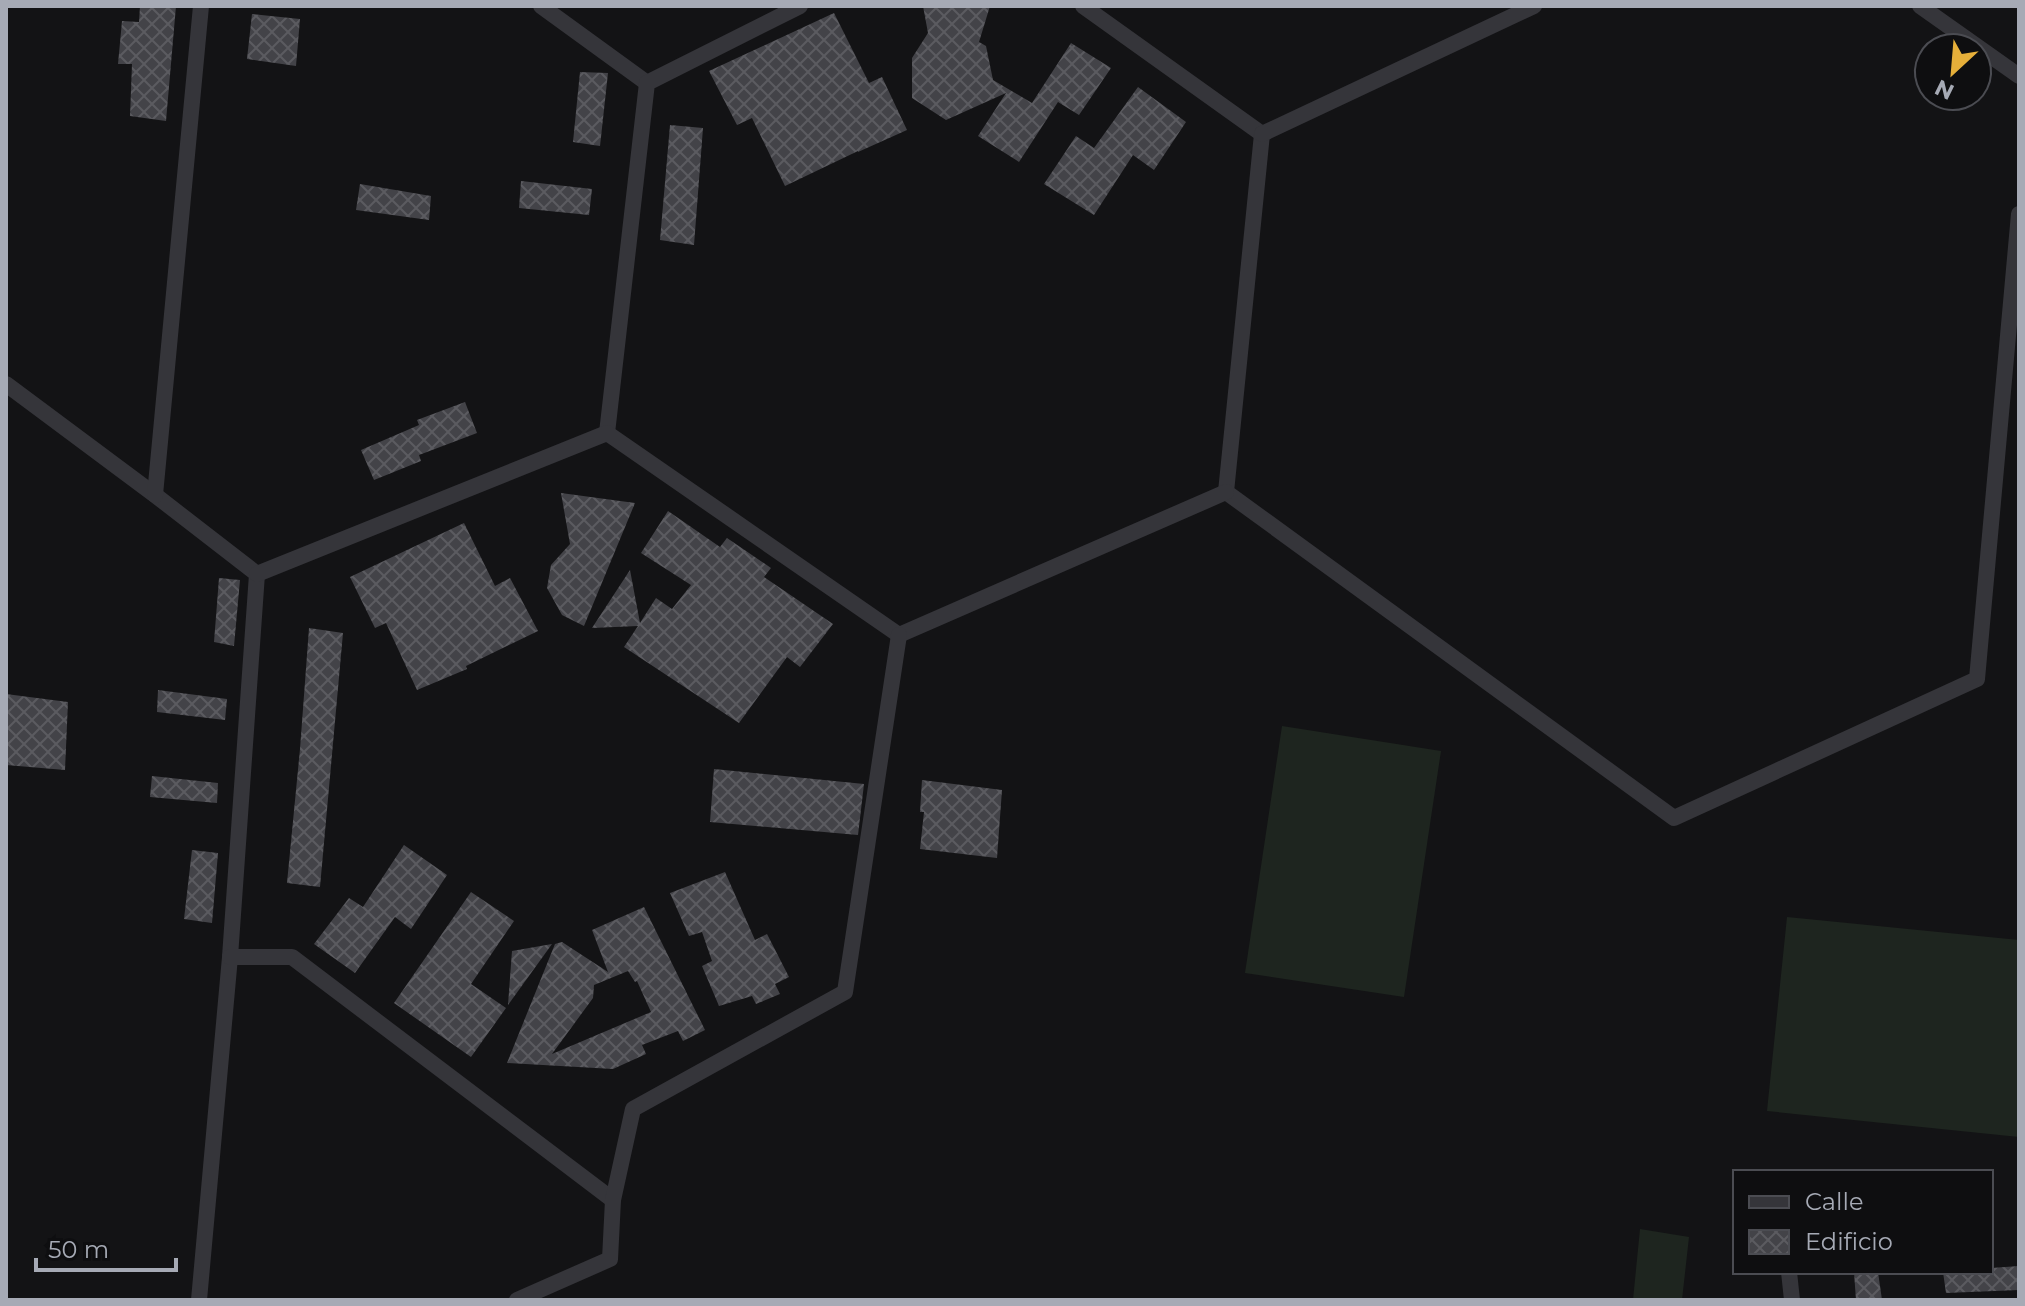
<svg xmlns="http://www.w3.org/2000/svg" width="2025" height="1306" font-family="Montserrat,sans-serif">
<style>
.garden{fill:#1e251f}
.building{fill:url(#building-cross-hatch);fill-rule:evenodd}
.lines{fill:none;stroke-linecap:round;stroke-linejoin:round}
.minor{stroke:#35353a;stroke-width:16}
</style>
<defs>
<pattern id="building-cross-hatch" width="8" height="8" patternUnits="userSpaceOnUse" patternTransform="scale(2)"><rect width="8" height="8" fill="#434348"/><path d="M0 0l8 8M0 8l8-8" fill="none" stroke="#5b5b60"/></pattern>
</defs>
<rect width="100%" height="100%" fill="#131315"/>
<g class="garden">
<path d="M 1282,726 L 1441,751 L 1404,997 L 1245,973 Z"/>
<path d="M 1787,917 L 2019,940 L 2019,1137 L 1767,1111 Z"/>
<path d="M 1640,1229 L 1689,1237 L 1682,1300 L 1633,1300 Z"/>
</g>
<g class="building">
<path d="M 140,6 L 176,6 L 166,121 L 130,116 L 132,64 L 118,64 L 122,21 L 139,22 Z"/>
<path d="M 923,6 L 990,6 L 979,42 L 986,46 L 993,80 L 1032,103 L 1071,43 L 1111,68 L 1079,115 L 1058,102 L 1019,162 L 978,136 L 1006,93 L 946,120 L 912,98 L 912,58 L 928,33 Z"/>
<path d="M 834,13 L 869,83 L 882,77 L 907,130 L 858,152 L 858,151 L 785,186 L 752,118 L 737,125 L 709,71 Z"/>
<path d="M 252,14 L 300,19 L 296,66 L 247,59 Z"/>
<path d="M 580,72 L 608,73 L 600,146 L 573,142 Z"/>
<path d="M 1138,87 L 1186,122 L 1154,170 L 1133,155 L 1094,215 L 1044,184 L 1076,136 L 1094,148 Z"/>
<path d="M 670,125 L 703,128 L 694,245 L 660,240 Z"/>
<path d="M 521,181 L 592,189 L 589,215 L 519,208 Z"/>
<path d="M 360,184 L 431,196 L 429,220 L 356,210 Z"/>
<path d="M 465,402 L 477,433 L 419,455 L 421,461 L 374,480 L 361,450 L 419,425 L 417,420 Z"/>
<path d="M 561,493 L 635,503 L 584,626 L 562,615 L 547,588 L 551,565 L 570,544 Z"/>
<path d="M 668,511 L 720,547 L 727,538 L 771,568 L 764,577 L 833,624 L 800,667 L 787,657 L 739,723 L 624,647 L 638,626 L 592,628 L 630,570 L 640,623 L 656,598 L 672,609 L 691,585 L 641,553 Z"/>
<path d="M 464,523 L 495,586 L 510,578 L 538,631 L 466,666 L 467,669 L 417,690 L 386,623 L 375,628 L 350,577 Z"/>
<path d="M 219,578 L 240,580 L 234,646 L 214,642 Z"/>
<path d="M 309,628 L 343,633 L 320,887 L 287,883 L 300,749 Z"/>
<path d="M 158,690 L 227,699 L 225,720 L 157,712 Z"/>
<path d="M 6,694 L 68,702 L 65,770 L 6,765 Z"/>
<path d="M 714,769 L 864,784 L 858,835 L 710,822 Z"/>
<path d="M 152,776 L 218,783 L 217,803 L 150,797 Z"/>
<path d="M 922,780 L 1002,790 L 997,858 L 920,849 L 924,812 L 920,812 Z"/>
<path d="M 404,845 L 447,875 L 411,929 L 395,917 L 355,973 L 314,944 L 349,898 L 363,907 Z"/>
<path d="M 192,850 L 218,853 L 212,923 L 184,919 Z"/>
<path d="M 725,872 L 755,940 L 767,934 L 789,977 L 775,984 L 780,994 L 756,1004 L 752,996 L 719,1006 L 702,966 L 712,961 L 702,932 L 689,936 L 670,893 Z"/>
<path d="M 471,892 L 514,921 L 471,984 L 506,1008 L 471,1057 L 394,1003 Z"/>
<path d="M 644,907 L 705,1030 L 683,1041 L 678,1031 L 642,1045 L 646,1054 L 613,1069 L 507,1063 L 555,944 L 562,942 L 608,972 L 592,930 ZM 628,971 L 635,982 L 637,981 L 651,1012 L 552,1054 L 593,998 L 594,985 Z"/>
<path d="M 552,944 L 508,1005 L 512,951 Z"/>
<path d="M 2019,1266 L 2019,1290 L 1946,1293 L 1943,1272 L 1991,1272 L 1991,1268 Z"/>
<path d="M 1854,1272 L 1878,1272 L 1882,1300 L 1856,1300 Z"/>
</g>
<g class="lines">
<g class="minor">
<path d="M 541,6 L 647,83"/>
<path d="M 1083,6 L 1262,134"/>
<path d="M 1920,6 L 2019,76"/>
<path d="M 1262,134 L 1226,492 L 1674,818 L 1977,679 L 2019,214"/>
<path d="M 1262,134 L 1534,6"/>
<path d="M 6,384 L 155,495 L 257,574 L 230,957 L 199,1300"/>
<path d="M 607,433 L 647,83 L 800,6"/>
<path d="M 155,495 L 201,6"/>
<path d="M 257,574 L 607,433 L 899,635 L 1226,492"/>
<path d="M 230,957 L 292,957 L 613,1200"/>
<path d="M 1789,1272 L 1792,1300"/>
<path d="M 517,1300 L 610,1259 L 613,1200 L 633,1109 L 845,992 L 899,635"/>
</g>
</g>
<rect width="2025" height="1306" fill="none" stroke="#a6aab5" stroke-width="16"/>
<rect x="1733" y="1170" width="260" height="104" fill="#0e0e10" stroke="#4b4c52" stroke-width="2"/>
<rect x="1749" y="1196" width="40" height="12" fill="#35353a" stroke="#4b4c52" stroke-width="2"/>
<text x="1805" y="1210" font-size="24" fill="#a6aab5">Calle</text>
<rect x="1749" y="1230" width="40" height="24" fill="url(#building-cross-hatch)" stroke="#4b4c52" stroke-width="2"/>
<text x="1805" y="1250" font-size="24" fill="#a6aab5">Edificio</text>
<g transform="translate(1953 72) rotate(206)"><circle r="38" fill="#0e0e10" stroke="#4b4c52" stroke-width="2"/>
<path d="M0-6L14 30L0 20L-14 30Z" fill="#e6af3a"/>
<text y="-12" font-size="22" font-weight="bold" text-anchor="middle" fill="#a6aab5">N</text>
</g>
<path d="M36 1258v12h140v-12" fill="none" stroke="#a6aab5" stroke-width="4"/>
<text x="48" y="1258" font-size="24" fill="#a6aab5" stroke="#0e0e10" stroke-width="6" paint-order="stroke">50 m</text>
</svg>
